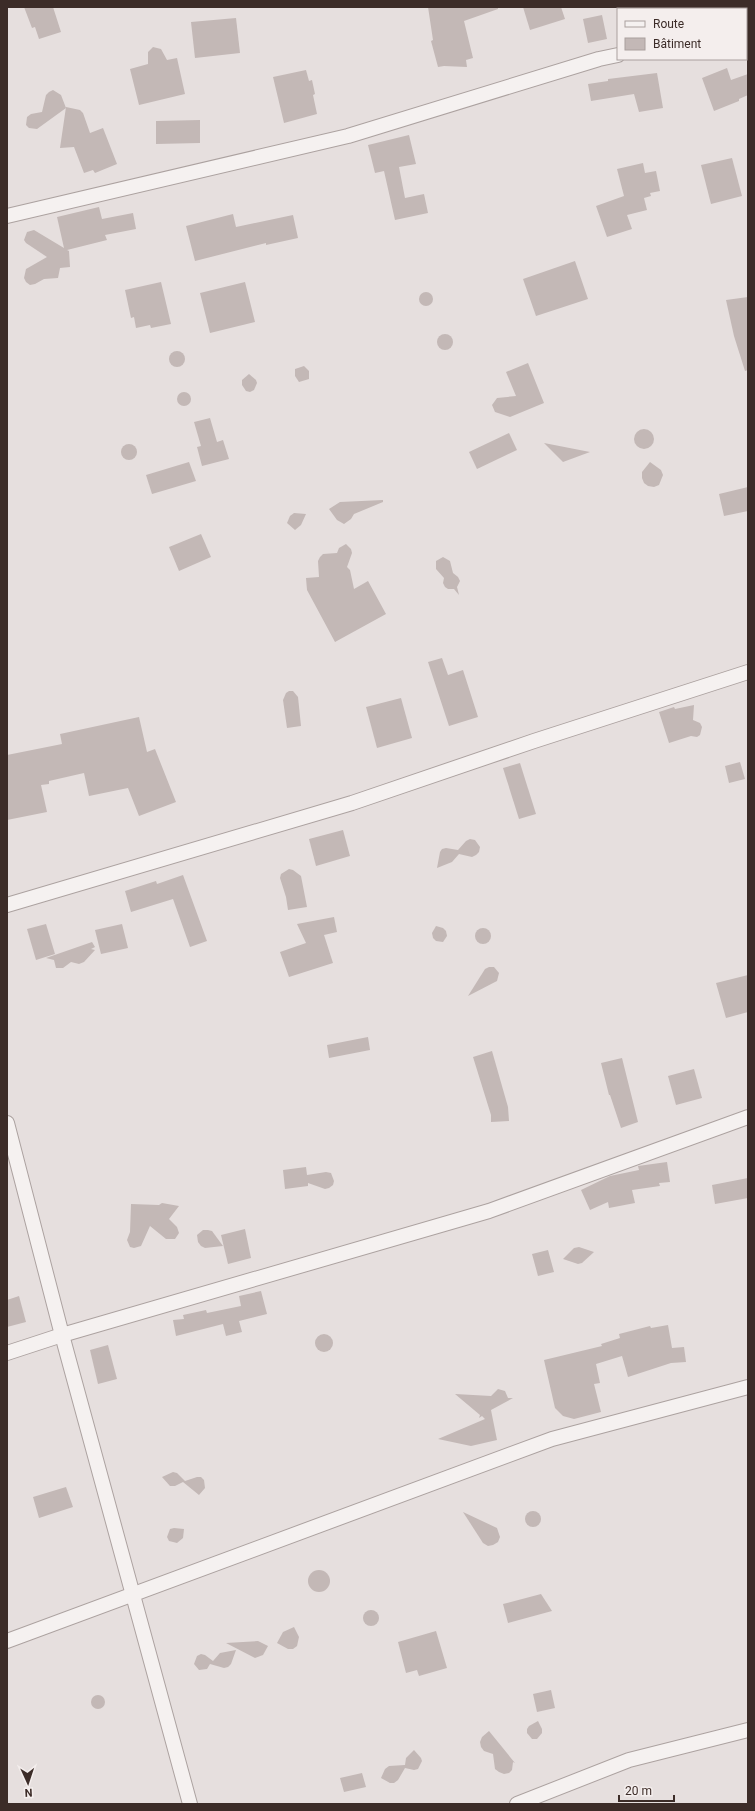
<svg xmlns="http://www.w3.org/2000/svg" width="755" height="1811" font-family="Roboto,sans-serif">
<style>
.building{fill:#c3b8b6}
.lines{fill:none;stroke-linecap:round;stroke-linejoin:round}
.minor-casing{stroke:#aca2a0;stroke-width:16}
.minor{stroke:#f5f1f0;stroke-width:14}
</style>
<rect width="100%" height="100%" fill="#e6dfde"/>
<g class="building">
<path d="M 24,7 L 53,7 L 61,32 L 39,39 L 35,27 L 32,28 Z"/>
<path d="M 428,7 L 498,7 L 498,9 L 464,21 L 473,58 L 466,60 L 467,67 L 444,66 L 438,67 L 431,41 L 433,40 Z"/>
<path d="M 523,7 L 561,7 L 565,19 L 530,30 Z"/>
<path d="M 602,15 L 607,39 L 588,43 L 583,19 Z"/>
<path d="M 236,18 L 240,53 L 195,58 L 191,22 Z"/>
<path d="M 153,47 L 161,49 L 167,60 L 177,58 L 185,94 L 139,105 L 130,69 L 148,64 L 148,52 Z"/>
<path d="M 727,68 L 731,80 L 748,74 L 748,95 L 739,99 L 739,101 L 714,111 L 702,78 Z"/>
<path d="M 306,70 L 309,81 L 312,80 L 315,94 L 313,95 L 317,114 L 284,123 L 273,77 Z"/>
<path d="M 657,73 L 663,108 L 639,112 L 634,94 L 591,101 L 588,84 L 608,81 L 608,79 Z"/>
<path d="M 53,90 L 61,95 L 66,108 L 37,129 L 29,128 L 26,125 L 27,117 L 31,114 L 42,112 L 46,95 L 49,92 Z"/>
<path d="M 66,107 L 80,110 L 83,113 L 90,133 L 103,128 L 117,164 L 95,173 L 93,170 L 84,173 L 74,147 L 60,148 Z"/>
<path d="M 200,120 L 200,143 L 156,144 L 156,121 Z"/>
<path d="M 409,135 L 416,164 L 399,167 L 405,198 L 424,194 L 428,213 L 395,220 L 384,171 L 375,173 L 368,145 Z"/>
<path d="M 732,158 L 742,196 L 711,204 L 701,165 Z"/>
<path d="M 643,163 L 645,173 L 656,171 L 660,191 L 650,193 L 651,196 L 644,198 L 647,210 L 627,215 L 632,229 L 607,237 L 596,206 L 624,196 L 617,169 Z"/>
<path d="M 99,207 L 102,219 L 133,213 L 136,229 L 105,235 L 107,240 L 67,250 L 69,251 L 70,267 L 60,268 L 58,278 L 44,279 L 35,284 L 30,285 L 26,282 L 24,278 L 26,269 L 47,257 L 26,243 L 24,240 L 27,232 L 34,230 L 64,248 L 57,217 Z"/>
<path d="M 233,214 L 236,227 L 293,215 L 298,238 L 266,245 L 266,243 L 195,261 L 186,226 Z"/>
<path d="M 575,261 L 588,299 L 536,316 L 523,279 Z"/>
<path d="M 161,282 L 171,324 L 151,328 L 150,325 L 136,328 L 134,317 L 131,318 L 125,290 Z"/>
<path d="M 245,282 L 255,322 L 210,333 L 200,293 Z"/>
<circle cx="426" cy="299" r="7"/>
<path d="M 748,297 L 748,370 L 745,371 L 734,336 L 726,300 Z"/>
<circle cx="445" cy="342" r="8"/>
<circle cx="177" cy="359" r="8"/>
<path d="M 528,363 L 544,403 L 510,417 L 495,412 L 492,405 L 497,398 L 516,396 L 506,372 Z"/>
<path d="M 304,366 L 309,371 L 309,379 L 299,382 L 295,376 L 295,369 Z"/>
<path d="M 249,374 L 256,380 L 257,383 L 254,390 L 250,392 L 246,391 L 242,385 L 242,380 Z"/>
<circle cx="184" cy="399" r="7"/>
<path d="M 210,418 L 217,442 L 223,440 L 229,459 L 202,466 L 197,447 L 201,446 L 194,422 Z"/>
<circle cx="644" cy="439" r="10"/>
<path d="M 509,433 L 517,450 L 477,469 L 469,452 Z"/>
<path d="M 544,443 L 590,452 L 563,462 Z"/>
<circle cx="129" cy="452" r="8"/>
<path d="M 189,462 L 196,481 L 152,494 L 146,475 Z"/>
<path d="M 650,462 L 661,470 L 663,475 L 659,485 L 654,487 L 648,486 L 644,483 L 642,478 L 642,472 Z"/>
<path d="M 748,487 L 748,511 L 724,516 L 719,494 Z"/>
<path d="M 383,500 L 383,502 L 354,514 L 351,519 L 344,524 L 337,520 L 329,509 L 340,502 Z"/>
<path d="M 294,513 L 306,514 L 301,525 L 295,530 L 287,523 L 290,516 Z"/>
<path d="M 201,534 L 211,557 L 179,571 L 169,547 Z"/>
<path d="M 346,544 L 351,549 L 352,553 L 347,567 L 350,570 L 354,589 L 368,581 L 386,614 L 335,642 L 307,590 L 306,578 L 319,577 L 318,561 L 320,557 L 323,554 L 337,553 L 339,548 Z"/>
<path d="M 443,557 L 450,561 L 453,573 L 458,577 L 460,581 L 457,587 L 459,595 L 454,589 L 448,589 L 445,587 L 443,583 L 444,578 L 436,569 L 436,561 Z"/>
<path d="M 442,658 L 448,675 L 463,670 L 478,717 L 449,726 L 428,662 Z"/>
<path d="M 289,691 L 293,691 L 298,697 L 301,726 L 287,728 L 283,700 L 286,693 Z"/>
<path d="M 401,698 L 412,738 L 377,748 L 366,707 Z"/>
<path d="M 694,705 L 693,720 L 700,723 L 702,727 L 700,735 L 697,737 L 691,736 L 669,743 L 659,712 L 674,707 L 675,709 Z"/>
<path d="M 139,717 L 147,752 L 155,749 L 176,802 L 139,816 L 128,788 L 89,796 L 84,773 L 49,781 L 49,784 L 41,785 L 47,812 L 7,820 L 7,755 L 62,744 L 60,734 Z"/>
<path d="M 740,762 L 745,779 L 729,783 L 725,766 Z"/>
<path d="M 520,763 L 536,814 L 519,819 L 503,768 Z"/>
<path d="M 343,830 L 350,856 L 316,866 L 309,839 Z"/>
<path d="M 470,839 L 475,840 L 480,847 L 479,852 L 476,855 L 472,857 L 459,854 L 452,862 L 437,868 L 440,852 L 442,849 L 446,848 L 458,850 L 466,841 Z"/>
<path d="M 289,869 L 293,870 L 301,876 L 307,907 L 288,910 L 286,897 L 280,878 L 281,874 Z"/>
<path d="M 183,875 L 207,941 L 190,947 L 173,899 L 131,912 L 125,891 L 156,881 L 157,884 Z"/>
<path d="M 334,917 L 337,932 L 324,935 L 333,963 L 289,977 L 280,952 L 306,943 L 297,924 Z"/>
<path d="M 46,924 L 55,954 L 36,960 L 27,929 Z"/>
<path d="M 122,924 L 128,948 L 101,954 L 95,930 Z"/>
<path d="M 436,926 L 443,928 L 446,931 L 447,936 L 443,942 L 436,941 L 433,938 L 432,933 Z"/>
<circle cx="483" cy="936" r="8"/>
<path d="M 92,942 L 95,947 L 91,949 L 95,950 L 84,962 L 79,964 L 71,962 L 63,968 L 56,968 L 54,960 L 46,958 Z"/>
<path d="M 489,967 L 494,967 L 499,973 L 497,981 L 468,996 L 485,969 Z"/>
<path d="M 748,975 L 748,1012 L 726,1018 L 716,983 Z"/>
<path d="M 368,1037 L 370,1050 L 329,1058 L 327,1045 Z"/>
<path d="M 492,1051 L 508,1107 L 509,1121 L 491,1122 L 491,1115 L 473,1057 Z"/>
<path d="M 622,1058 L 638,1122 L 621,1128 L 610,1095 L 609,1095 L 601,1063 Z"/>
<path d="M 694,1069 L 702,1098 L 676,1105 L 668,1076 Z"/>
<path d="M 667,1162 L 670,1182 L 659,1183 L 660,1186 L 632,1190 L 635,1203 L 609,1208 L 608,1202 L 590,1210 L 581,1190 L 610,1176 L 639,1170 L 638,1166 Z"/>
<path d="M 306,1167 L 307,1175 L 326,1172 L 331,1173 L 334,1181 L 333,1185 L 329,1188 L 325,1189 L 308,1183 L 308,1186 L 285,1189 L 283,1170 Z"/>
<path d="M 748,1178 L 748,1198 L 715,1204 L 712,1185 Z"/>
<path d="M 162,1203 L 179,1206 L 169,1219 L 177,1227 L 179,1233 L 175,1239 L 166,1239 L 150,1226 L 141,1246 L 134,1248 L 130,1247 L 127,1240 L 130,1232 L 131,1204 L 159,1205 Z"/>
<path d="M 245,1229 L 251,1258 L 228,1264 L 221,1235 Z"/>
<path d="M 203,1230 L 208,1230 L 212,1231 L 223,1246 L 205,1248 L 201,1246 L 198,1242 L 197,1235 Z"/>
<path d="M 579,1247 L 594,1252 L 582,1263 L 578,1264 L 563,1259 L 574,1248 Z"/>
<path d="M 548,1250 L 554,1272 L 538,1276 L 532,1254 Z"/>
<path d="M 261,1291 L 267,1314 L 239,1321 L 242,1332 L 226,1336 L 223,1324 L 176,1336 L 173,1320 L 184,1319 L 183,1315 L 206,1310 L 207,1313 L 241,1306 L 239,1296 Z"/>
<path d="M 19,1296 L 26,1322 L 7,1327 L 7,1300 Z"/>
<path d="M 668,1325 L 672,1348 L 684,1347 L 686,1362 L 671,1363 L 628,1377 L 622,1356 L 596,1364 L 600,1383 L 594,1384 L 601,1412 L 574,1419 L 563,1416 L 555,1408 L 544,1360 L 602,1346 L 601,1344 L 620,1338 L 619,1334 L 650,1326 L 651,1328 Z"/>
<circle cx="324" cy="1343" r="9"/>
<path d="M 108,1345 L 117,1379 L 98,1384 L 90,1350 Z"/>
<path d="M 498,1389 L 505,1391 L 508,1398 L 513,1398 L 491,1410 L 497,1440 L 471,1446 L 438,1439 L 485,1419 L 482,1416 L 479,1418 L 480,1415 L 455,1394 L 491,1396 Z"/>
<path d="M 173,1472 L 177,1473 L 185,1481 L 197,1477 L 201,1477 L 204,1480 L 205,1488 L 199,1495 L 183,1482 L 175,1486 L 170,1486 L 162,1477 Z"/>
<path d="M 66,1487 L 73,1507 L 39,1518 L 33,1497 Z"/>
<circle cx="533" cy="1519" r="8"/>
<path d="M 463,1512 L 497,1528 L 500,1537 L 498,1542 L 493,1545 L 488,1546 L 483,1543 Z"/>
<path d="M 174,1528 L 184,1529 L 183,1538 L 177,1543 L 169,1541 L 167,1537 L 170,1529 Z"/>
<circle cx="319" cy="1581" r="11"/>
<path d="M 541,1594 L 552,1611 L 508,1623 L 503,1604 Z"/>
<circle cx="371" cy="1618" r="8"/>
<path d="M 294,1627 L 299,1637 L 297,1646 L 293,1649 L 288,1649 L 277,1643 L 283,1632 Z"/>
<path d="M 436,1631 L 447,1668 L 419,1676 L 417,1670 L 406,1673 L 398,1642 Z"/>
<path d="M 258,1641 L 268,1646 L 263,1655 L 255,1658 L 226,1643 Z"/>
<path d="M 236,1650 L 231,1664 L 228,1667 L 224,1668 L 210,1664 L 207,1669 L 199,1670 L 194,1664 L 197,1656 L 201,1654 L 205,1655 L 213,1661 L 220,1653 Z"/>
<path d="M 551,1690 L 555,1708 L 537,1712 L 533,1694 Z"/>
<circle cx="98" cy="1702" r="7"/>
<path d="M 538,1721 L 542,1729 L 542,1733 L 537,1739 L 532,1739 L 527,1733 L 527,1729 L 529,1726 Z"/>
<path d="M 489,1731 L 515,1763 L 513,1762 L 512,1770 L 509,1773 L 504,1774 L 499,1772 L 495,1769 L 493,1754 L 484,1751 L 481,1747 L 480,1742 L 482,1737 Z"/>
<path d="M 414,1750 L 421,1758 L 422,1761 L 418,1769 L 414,1770 L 405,1768 L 398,1780 L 394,1783 L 390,1783 L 381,1778 L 385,1769 L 389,1766 L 405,1765 L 406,1758 Z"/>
<path d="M 362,1773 L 366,1787 L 344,1792 L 340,1778 Z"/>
</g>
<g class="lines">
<defs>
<g id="minor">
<path d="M 746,30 L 748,30"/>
<path d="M 7,216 L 348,136 L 599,59 L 618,55"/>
<path d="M 7,905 L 352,803 L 534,741 L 748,672"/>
<path d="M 7,1123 L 62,1335 L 190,1804"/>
<path d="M 7,1353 L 62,1335 L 489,1211 L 748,1117"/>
<path d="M 7,1641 L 552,1439 L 748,1387"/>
<path d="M 517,1804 L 629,1760 L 748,1730"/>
</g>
</defs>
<use href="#minor" class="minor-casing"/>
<use href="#minor" class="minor"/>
</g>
<rect width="755" height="1811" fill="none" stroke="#3c2c28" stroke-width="16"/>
<rect x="617" y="8" width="130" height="52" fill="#f4eeed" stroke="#aaa09e"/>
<rect x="625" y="21" width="20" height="6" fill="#f5f1f0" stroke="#aaa09e"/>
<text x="653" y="28" font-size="12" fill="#3c2c28">Route</text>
<rect x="625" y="38" width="20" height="12" fill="#c3b8b6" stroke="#aaa09e"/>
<text x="653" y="48" font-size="12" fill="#3c2c28">Bâtiment</text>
<g transform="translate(28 1783) rotate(177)" stroke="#f4eeed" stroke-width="3" paint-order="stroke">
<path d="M0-3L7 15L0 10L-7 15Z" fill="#3c2c28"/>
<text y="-6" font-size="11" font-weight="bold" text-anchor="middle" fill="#3c2c28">N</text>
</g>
<path d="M619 1795v6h55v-6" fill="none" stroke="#3c2c28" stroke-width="2"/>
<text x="625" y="1795" font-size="12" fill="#3c2c28" stroke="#f4eeed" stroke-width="3" paint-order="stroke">20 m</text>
</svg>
